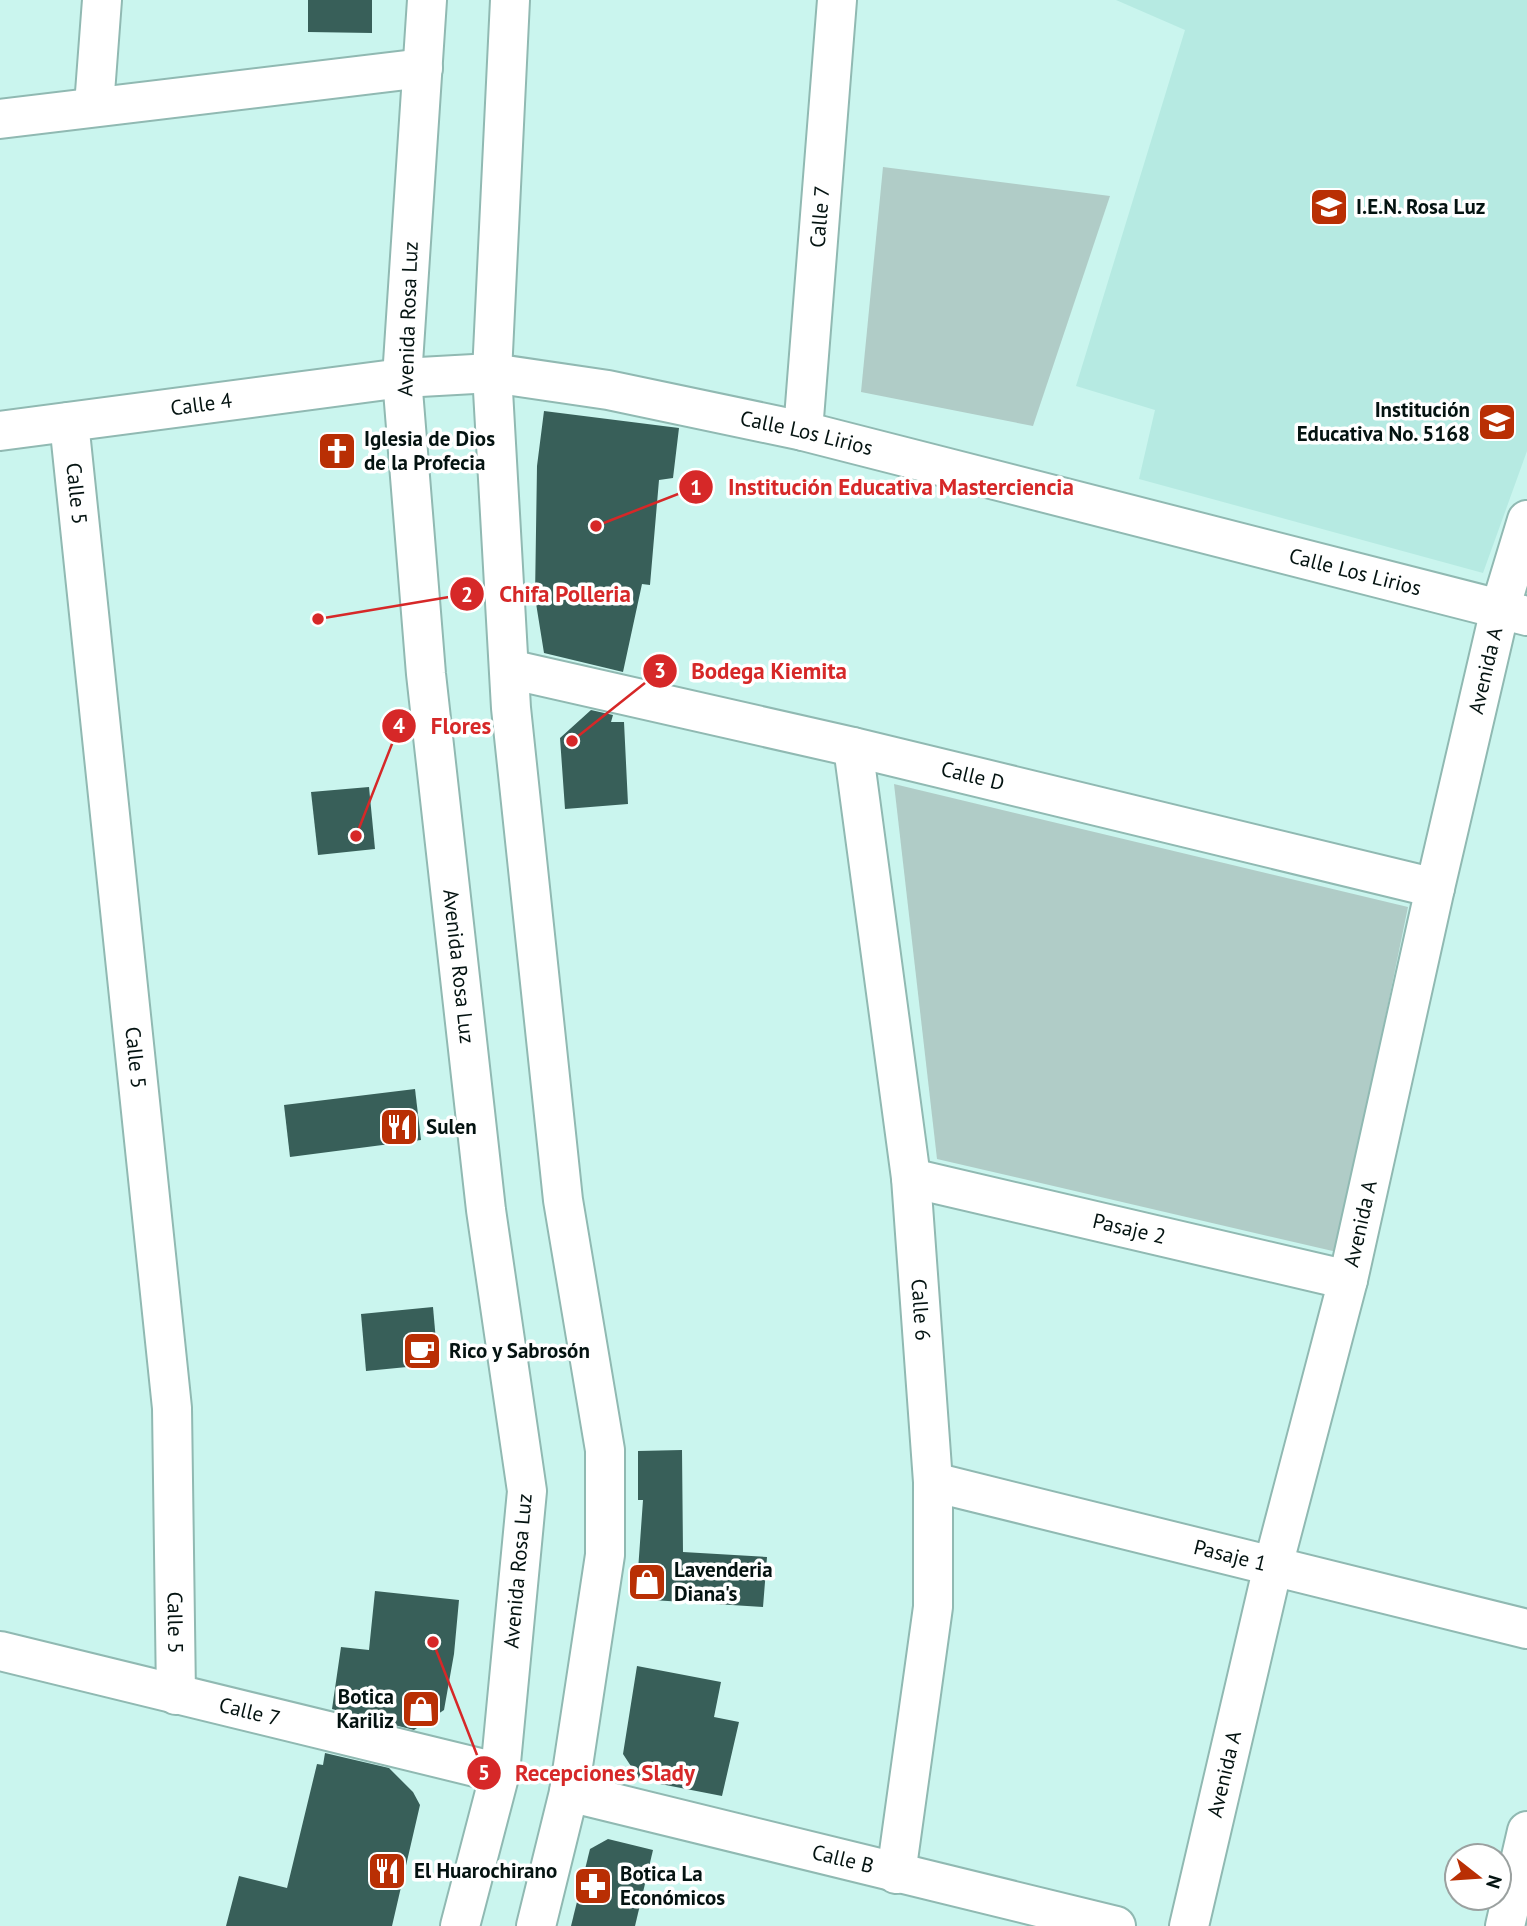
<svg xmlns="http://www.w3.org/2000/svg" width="1527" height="1926" font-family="'PT Sans',sans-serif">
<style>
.built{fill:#b6eae2}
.green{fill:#b0ccc7}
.building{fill:#385f59}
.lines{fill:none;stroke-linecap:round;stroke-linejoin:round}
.minor-casing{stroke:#90b9b2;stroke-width:42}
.minor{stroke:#fff;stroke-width:38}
.labels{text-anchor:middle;stroke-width:7;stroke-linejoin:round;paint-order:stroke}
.poi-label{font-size:21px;font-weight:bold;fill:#041311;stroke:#fff;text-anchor:start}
.street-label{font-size:21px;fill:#041311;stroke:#fff}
.leader{fill:none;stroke:#d62828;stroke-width:2.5}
.callout-dot{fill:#d62828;stroke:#fff;stroke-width:2.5}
.mark-label{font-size:21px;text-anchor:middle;font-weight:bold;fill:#fff}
.callout-label{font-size:23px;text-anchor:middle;font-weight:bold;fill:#d62828;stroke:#fff;stroke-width:7;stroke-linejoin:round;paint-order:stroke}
</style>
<rect width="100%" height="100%" fill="#caf5ee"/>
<path class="built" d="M 1116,0 L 1527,0 L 1527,451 L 1483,573 L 1139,479 L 1155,410 L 1076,386 L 1185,30 Z"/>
<g class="green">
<path d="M 883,167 L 1110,196 L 1033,426 L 861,392 Z"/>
<path d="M 894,784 L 1408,907 L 1337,1252 L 937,1159 Z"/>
</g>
<g class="building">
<path d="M 308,0 L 372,0 L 372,33 L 308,32 Z"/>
<path d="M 544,411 L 679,428 L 673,478 L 659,480 L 650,585 L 642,584 L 623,672 L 544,653 L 535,597 L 537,466 Z"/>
<path d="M 591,710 L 613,715 L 611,722 L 624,722 L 628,804 L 565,809 L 560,738 Z"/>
<path d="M 369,787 L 375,849 L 318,855 L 311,792 Z"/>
<path d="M 415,1089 L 421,1140 L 290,1157 L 284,1105 Z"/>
<path d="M 433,1307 L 438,1364 L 366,1371 L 361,1314 Z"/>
<path d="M 682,1450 L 683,1552 L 767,1557 L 763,1607 L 636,1599 L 643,1500 L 638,1500 L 638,1451 Z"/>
<path d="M 375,1591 L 459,1600 L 454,1654 L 444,1710 L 414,1730 L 332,1709 L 341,1647 L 369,1650 Z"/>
<path d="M 637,1666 L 721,1682 L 714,1717 L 739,1722 L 722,1796 L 640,1780 L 623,1754 Z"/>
<path d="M 325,1753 L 389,1768 L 413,1792 L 420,1805 L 392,1926 L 226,1926 L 239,1876 L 287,1888 L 317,1764 L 323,1765 Z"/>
<path d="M 608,1839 L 653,1850 L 635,1926 L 571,1926 L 590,1849 Z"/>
</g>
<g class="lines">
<defs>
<g id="minor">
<path id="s1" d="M 427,0 L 402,378 L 426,674 L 486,1210 L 527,1491 L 500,1773 L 460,1926"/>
<path d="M 510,0 L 492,373 L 511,708 L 563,1200 L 605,1450 L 605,1555 L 569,1792 L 536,1926"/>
<path d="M 94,106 L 102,0"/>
<path d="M 0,119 L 423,68"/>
<path id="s2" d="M 69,422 L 172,1408 L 176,1695"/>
<path id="s3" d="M 0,431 L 402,378 L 492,373 L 608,390 L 803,431 L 1527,616"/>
<path id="s4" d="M 803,431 L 837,0"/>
<path id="s5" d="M 509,669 L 853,747 L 1435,888"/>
<path id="s6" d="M 853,747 L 911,1178 L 933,1482 L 933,1607 L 896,1874"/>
<path id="s7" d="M 911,1178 L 1348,1280"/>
<path id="s8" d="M 933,1482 L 1527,1629"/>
<path id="s9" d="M 0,1651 L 500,1773"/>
<path id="s10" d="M 569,1792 L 1116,1926"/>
<path id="s11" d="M 1189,1926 L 1273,1566 L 1348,1280 L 1435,888 L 1500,609 L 1527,520"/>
<path d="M 1505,1926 L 1527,1831"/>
</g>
</defs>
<use href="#minor" class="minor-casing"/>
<use href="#minor" class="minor"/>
</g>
<defs>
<symbol id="school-square" viewBox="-11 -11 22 22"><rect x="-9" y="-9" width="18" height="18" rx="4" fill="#b92f04" stroke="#fff"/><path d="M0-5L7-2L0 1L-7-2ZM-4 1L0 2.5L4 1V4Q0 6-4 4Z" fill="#fff"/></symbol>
<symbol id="church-square" viewBox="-11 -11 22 22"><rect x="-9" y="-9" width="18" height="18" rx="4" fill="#b92f04" stroke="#fff"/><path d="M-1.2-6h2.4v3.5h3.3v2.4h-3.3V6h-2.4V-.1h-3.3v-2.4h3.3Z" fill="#fff"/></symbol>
<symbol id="restaurant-square" viewBox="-11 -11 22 22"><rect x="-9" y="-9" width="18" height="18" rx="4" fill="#b92f04" stroke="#fff"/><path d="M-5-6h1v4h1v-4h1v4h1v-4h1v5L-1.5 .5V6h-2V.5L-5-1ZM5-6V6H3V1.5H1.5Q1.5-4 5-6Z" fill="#fff"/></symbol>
<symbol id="cafe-square" viewBox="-11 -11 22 22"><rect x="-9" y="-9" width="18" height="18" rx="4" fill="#b92f04" stroke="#fff"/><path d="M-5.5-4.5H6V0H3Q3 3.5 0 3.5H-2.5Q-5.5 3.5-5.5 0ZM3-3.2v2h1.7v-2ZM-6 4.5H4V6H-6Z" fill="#fff"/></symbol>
<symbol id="shop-square" viewBox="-11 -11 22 22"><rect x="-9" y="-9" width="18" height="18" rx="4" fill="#b92f04" stroke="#fff"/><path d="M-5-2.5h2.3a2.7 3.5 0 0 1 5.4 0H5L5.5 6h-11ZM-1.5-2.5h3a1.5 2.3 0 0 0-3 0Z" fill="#fff"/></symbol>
<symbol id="pharmacy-square" viewBox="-11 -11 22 22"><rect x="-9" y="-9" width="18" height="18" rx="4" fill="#b92f04" stroke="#fff"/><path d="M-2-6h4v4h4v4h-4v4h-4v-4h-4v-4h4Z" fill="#fff"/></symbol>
</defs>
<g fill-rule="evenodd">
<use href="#school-square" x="1307" y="185" width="44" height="44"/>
<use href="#school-square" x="1475" y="400" width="44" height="44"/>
<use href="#church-square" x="315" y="429" width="44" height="44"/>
<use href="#restaurant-square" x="377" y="1105" width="44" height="44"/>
<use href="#cafe-square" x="400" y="1329" width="44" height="44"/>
<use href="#shop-square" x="625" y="1560" width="44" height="44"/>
<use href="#shop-square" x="399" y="1687" width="44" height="44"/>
<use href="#restaurant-square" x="365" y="1849" width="44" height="44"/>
<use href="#pharmacy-square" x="571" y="1864" width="44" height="44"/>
</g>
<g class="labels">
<g class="poi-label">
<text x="1356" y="214">I.E.N. Rosa Luz</text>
<text x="1470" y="417" text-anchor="end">Institución<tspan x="1470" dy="24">Educativa No. 5168</tspan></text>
<text x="364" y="446">Iglesia de Dios<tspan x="364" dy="24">de la Profecia</tspan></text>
<text x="426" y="1134">Sulen</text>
<text x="449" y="1358">Rico y Sabrosón</text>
<text x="674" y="1577">Lavenderia<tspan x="674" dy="24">Diana's</tspan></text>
<text x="394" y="1704" text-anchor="end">Botica<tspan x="394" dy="24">Kariliz</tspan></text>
<text x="414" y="1878">El Huarochirano</text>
<text x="620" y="1881">Botica La<tspan x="620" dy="24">Económicos</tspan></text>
</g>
<g class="street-label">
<text dy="7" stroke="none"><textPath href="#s4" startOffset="215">Calle 7</textPath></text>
<text transform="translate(408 319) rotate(-88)" y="7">Avenida Rosa Luz</text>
<text dy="7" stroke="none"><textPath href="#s3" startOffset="203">Calle 4</textPath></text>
<text dy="7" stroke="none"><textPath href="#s3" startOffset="816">Calle Los Lirios</textPath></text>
<text dy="7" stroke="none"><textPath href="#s2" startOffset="72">Calle 5</textPath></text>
<text dy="7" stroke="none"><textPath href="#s3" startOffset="1382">Calle Los Lirios</textPath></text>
<text dy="7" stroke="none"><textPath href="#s11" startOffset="1290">Avenida A</textPath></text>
<text dy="7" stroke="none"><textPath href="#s5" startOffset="476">Calle D</textPath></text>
<text dy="7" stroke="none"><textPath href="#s1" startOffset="970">Avenida Rosa Luz</textPath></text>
<text dy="7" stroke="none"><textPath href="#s2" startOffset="639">Calle 5</textPath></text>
<text dy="7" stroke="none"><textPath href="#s11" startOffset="723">Avenida A</textPath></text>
<text dy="7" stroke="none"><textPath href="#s7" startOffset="224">Pasaje 2</textPath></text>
<text dy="7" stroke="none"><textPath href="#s6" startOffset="567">Calle 6</textPath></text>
<text dy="7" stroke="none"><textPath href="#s8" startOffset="306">Pasaje 1</textPath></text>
<text transform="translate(518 1571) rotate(-85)" y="7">Avenida Rosa Luz</text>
<text dy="7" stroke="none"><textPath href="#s2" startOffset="1206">Calle 5</textPath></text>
<text dy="7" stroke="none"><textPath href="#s9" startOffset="257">Calle 7</textPath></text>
<text dy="7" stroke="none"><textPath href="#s11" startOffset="156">Avenida A</textPath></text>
<text dy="7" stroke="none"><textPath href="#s10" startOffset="282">Calle B</textPath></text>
</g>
</g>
<path class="leader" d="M596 526L696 487M318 619L467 594M572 741L660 671M356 836L399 726M433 1642L484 1773"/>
<g class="callout-dot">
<circle cx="596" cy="526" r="7"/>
<circle cx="318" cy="619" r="7"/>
<circle cx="572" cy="741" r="7"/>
<circle cx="356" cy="836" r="7"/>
<circle cx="433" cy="1642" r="7"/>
<circle cx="696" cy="487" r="18"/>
<circle cx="467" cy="594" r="18"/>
<circle cx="660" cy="671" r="18"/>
<circle cx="399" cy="726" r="18"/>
<circle cx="484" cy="1773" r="18"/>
</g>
<g class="mark-label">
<text x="696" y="495">1</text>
<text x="467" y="602">2</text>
<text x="660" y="678">3</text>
<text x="399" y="733">4</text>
<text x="484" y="1780">5</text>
</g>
<g class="callout-label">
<text x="901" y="495">Institución Educativa Masterciencia</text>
<text x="565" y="602">Chifa Polleria</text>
<text x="769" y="679">Bodega Kiemita</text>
<text x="461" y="734">Flores</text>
<text x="605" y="1781">Recepciones Slady</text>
</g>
<g transform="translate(1478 1877) rotate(107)"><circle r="33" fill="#ffffff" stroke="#9ba1a0" stroke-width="2"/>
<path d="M0-5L12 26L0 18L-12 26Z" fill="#b92f04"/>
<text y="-10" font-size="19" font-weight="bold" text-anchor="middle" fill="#041311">N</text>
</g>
</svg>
